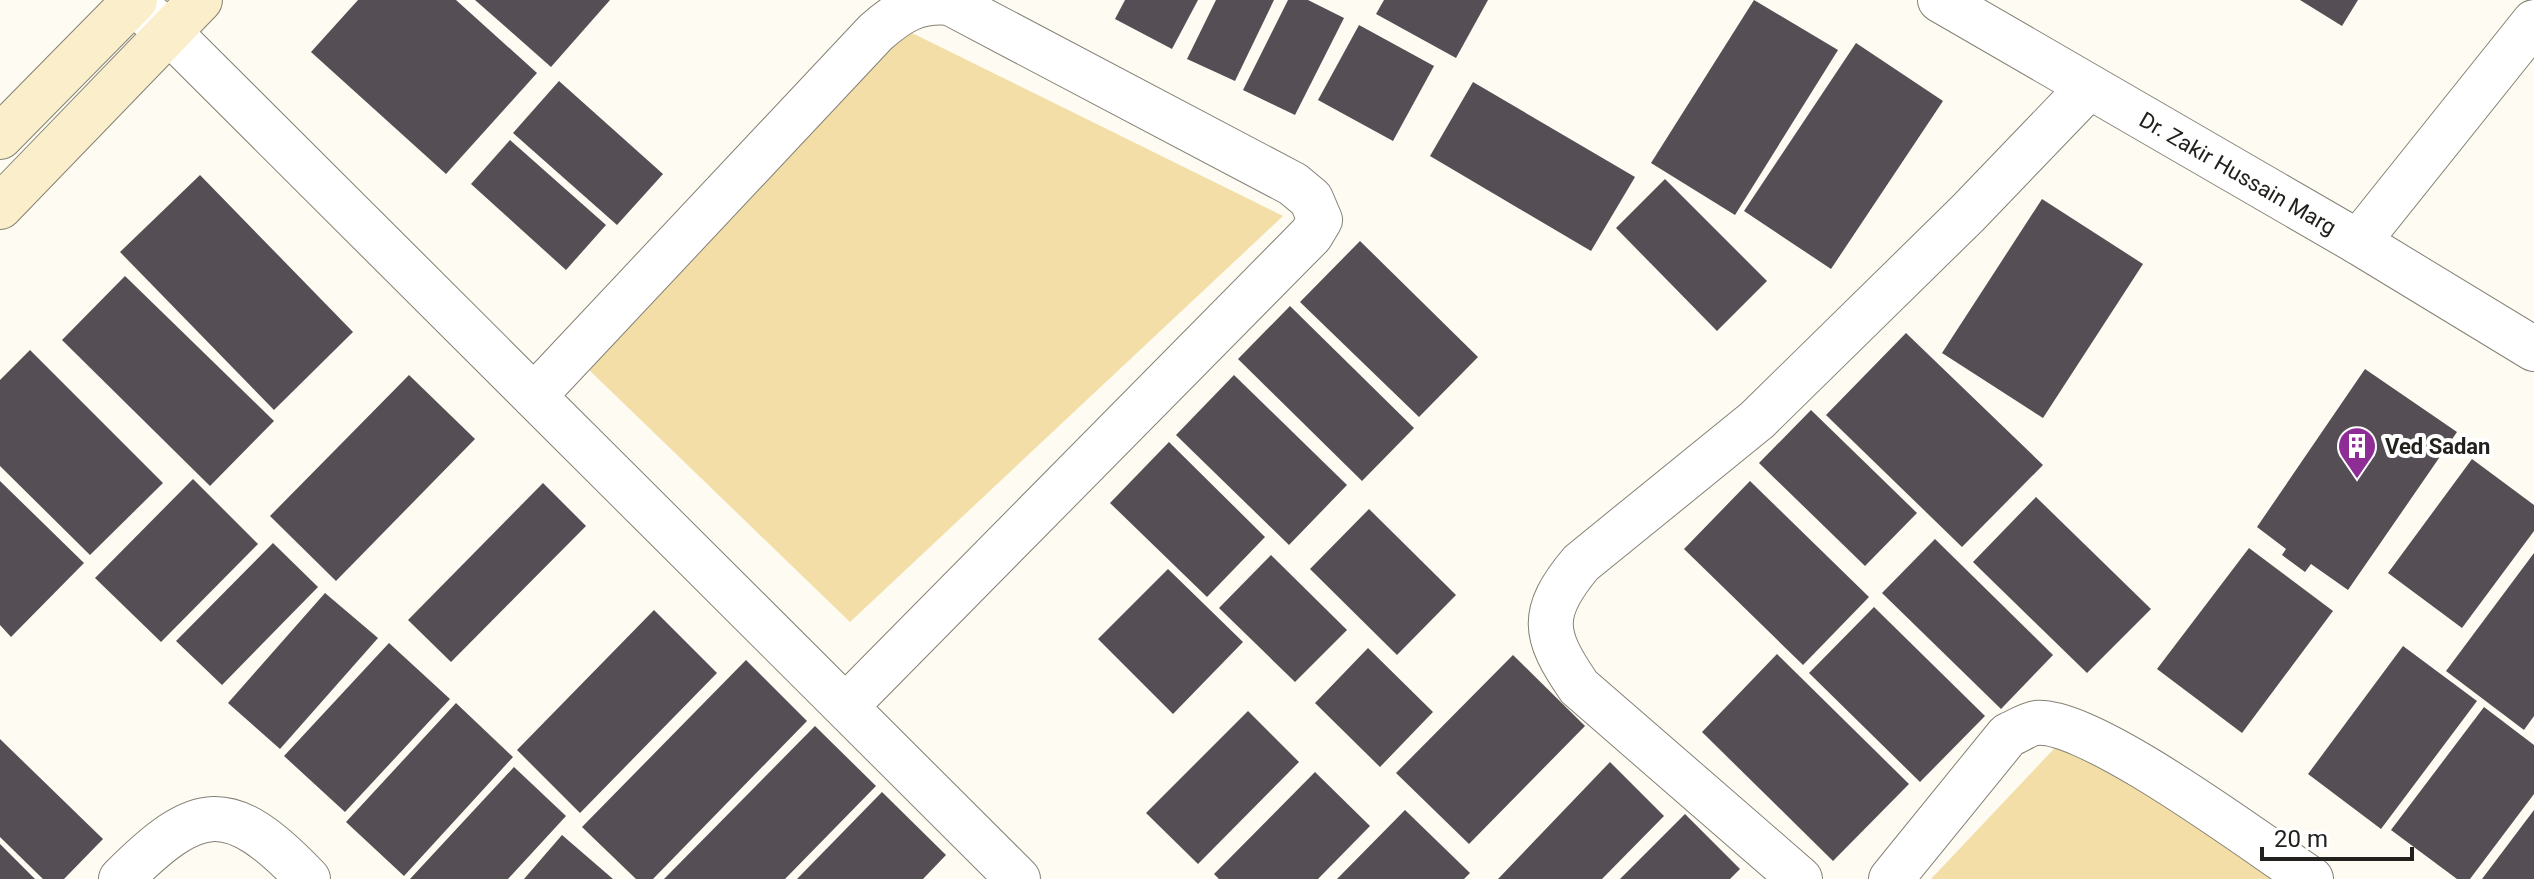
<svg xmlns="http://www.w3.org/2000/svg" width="2534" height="879" font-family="Roboto,sans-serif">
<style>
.green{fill:#f2dea6}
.building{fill:#554e55}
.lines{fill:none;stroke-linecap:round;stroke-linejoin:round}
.minor-casing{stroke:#848176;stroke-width:46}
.tertiary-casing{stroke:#848176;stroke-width:46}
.secondary-casing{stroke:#848176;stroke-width:46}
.minor{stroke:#fff;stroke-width:44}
.tertiary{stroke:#fff;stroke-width:44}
.secondary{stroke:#faeecb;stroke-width:44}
.labels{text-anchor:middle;stroke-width:8;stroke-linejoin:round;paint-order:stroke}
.street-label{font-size:22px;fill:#23211d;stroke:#fff}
.poi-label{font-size:22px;font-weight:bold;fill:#23211d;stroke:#fff;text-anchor:start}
</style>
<rect width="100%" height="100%" fill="#fefbf2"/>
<g class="green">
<path d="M 908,31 L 1283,216 L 850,622 L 585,366 Z"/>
<path d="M 2068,734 L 2312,879 L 1931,879 Z"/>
</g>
<g class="building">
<path d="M 358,0 L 456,0 L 537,73 L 446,174 L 311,52 Z"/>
<path d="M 475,0 L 610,0 L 551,67 Z"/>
<path d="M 1125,0 L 1198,0 L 1172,49 L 1115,19 Z"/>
<path d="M 1216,0 L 1274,0 L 1235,81 L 1187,59 Z"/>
<path d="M 1288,0 L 1308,0 L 1344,18 L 1295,115 L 1243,90 Z"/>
<path d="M 1384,0 L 1488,0 L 1456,58 L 1376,14 Z"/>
<path d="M 1754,0 L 1838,50 L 1735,215 L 1651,163 Z"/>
<path d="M 2300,0 L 2358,0 L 2342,26 Z"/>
<path d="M 1359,25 L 1434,66 L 1393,141 L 1318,100 Z"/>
<path d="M 1856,43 L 1943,101 L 1831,269 L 1744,211 Z"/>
<path d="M 559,81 L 663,174 L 617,225 L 513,133 Z"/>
<path d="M 1473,82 L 1635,177 L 1591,251 L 1430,156 Z"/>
<path d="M 510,140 L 606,225 L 566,270 L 471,184 Z"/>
<path d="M 200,175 L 353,332 L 274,410 L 120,252 Z"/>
<path d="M 1665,179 L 1767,281 L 1717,331 L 1616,228 Z"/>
<path d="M 2042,199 L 2143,264 L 2043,418 L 1942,353 Z"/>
<path d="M 1360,241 L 1478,357 L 1419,417 L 1300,302 Z"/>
<path d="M 125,276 L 274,421 L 210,486 L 62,340 Z"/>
<path d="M 1290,306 L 1414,428 L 1362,481 L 1238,359 Z"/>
<path d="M 1906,333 L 2043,465 L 1962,547 L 1826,415 Z"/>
<path d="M 30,350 L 163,483 L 90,555 L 0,466 L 0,380 Z"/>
<path d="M 2365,369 L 2457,432 L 2348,590 L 2311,564 L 2305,572 L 2282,555 L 2286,549 L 2257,527 Z"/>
<path d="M 409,375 L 475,439 L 336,581 L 270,516 Z"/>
<path d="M 1234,375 L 1347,485 L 1289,545 L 1176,435 Z"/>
<path d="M 1811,410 L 1917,513 L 1865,566 L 1759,463 Z"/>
<path d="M 1169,442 L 1265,537 L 1207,597 L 1110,503 Z"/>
<path d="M 2472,459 L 2534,505 L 2534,531 L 2462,628 L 2388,573 Z"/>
<path d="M 193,479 L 258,544 L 161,642 L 95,578 Z"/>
<path d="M 0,481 L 84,563 L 11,637 L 0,625 Z"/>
<path d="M 1750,481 L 1869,597 L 1803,665 L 1684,549 Z"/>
<path d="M 543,483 L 586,526 L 451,662 L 408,620 Z"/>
<path d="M 2036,497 L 2151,609 L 2087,673 L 1973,562 Z"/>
<path d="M 1369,509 L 1456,595 L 1397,655 L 1310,569 Z"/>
<path d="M 1935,539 L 2053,655 L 2001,709 L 1882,593 Z"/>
<path d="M 273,543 L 318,587 L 222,685 L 176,641 Z"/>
<path d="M 2249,548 L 2333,611 L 2242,733 L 2157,669 Z"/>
<path d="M 2534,553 L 2534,716 L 2524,730 L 2446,671 Z"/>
<path d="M 1271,555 L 1347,630 L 1295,682 L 1219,608 Z"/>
<path d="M 1168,569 L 1243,642 L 1173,714 L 1098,639 Z"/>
<path d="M 325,593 L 378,638 L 280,749 L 228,703 Z"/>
<path d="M 1874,607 L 1985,716 L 1920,782 L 1809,673 Z"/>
<path d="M 654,610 L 717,673 L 580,813 L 517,750 Z"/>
<path d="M 389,643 L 450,699 L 345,812 L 284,756 Z"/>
<path d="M 2403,646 L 2477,701 L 2381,829 L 2308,774 Z"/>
<path d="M 1368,648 L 1433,712 L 1380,767 L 1315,703 Z"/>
<path d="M 1777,654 L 1909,784 L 1833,861 L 1702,732 Z"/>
<path d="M 1513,655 L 1585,726 L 1469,844 L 1396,773 Z"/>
<path d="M 746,660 L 807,721 L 653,879 L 636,879 L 582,827 Z"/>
<path d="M 456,703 L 513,757 L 404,876 L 346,822 Z"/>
<path d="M 2484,707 L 2534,745 L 2534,794 L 2470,879 L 2457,879 L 2391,830 Z"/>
<path d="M 1248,711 L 1299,762 L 1198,864 L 1146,813 Z"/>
<path d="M 815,726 L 876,786 L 785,879 L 664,879 Z"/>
<path d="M 0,739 L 103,839 L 64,879 L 43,879 L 0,837 Z"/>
<path d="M 1610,762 L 1664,816 L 1602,879 L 1498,879 Z"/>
<path d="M 514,767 L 566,816 L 508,879 L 410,879 Z"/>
<path d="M 1315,772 L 1370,826 L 1318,879 L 1219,879 L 1214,874 Z"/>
<path d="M 882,792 L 946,855 L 923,879 L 797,879 Z"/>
<path d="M 1405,810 L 1470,873 L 1464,879 L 1337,879 Z"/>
<path d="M 2534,810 L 2534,879 L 2482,879 Z"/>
<path d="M 1685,814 L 1740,869 L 1730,879 L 1620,879 Z"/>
<path d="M 562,835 L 613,879 L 524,879 Z"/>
<path d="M 0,844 L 35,879 L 0,879 Z"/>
</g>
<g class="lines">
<defs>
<g id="minor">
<path d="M 129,0 L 169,32 L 1018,879"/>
<path d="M 2358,242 L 2534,22"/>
<path d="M 534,396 L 876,32 C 900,11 918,0 950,3 L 1293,184 L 1311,199 L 1320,220 L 1311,235 L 846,706"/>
<path d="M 121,879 C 198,802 229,796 308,879"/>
<path d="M 1800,879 L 1579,687 C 1543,635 1539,613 1581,563 L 1757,420 L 1968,213 L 2089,87"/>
<path d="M 1891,879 L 2008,735 C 2016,732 2028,724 2036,723 C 2091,718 2259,845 2311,879"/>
</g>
<path id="tertiary" d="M 1940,0 L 2358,242 L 2534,349"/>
<g id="secondary">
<path d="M 0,137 L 135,0"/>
<path d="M 0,207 L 200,0"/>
</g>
</defs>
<use href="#minor" class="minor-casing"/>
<use href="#tertiary" class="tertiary-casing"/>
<use href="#secondary" class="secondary-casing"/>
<use href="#minor" class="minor"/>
<use href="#tertiary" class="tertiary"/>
<use href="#secondary" class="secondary"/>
</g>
<defs>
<symbol id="building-pin" viewBox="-11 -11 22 30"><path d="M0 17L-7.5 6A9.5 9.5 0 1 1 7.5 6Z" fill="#8e2d95" stroke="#fff"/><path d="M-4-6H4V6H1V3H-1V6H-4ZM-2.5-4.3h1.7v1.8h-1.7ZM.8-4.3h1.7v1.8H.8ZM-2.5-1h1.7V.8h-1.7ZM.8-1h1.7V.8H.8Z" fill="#fff"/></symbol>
</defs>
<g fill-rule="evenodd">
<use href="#building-pin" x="2335" y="424" width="44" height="60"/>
</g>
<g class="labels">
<g class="street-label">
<text transform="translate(2238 173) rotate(30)" y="8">Dr. Zakir Hussain Marg</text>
</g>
<g class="poi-label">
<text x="2385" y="454">Ved Sadan</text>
</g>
</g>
<path d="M2262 847v12h150v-12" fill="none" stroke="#23211d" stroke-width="4"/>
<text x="2274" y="847" font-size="24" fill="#23211d" stroke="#ffffff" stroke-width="6" paint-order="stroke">20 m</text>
</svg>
